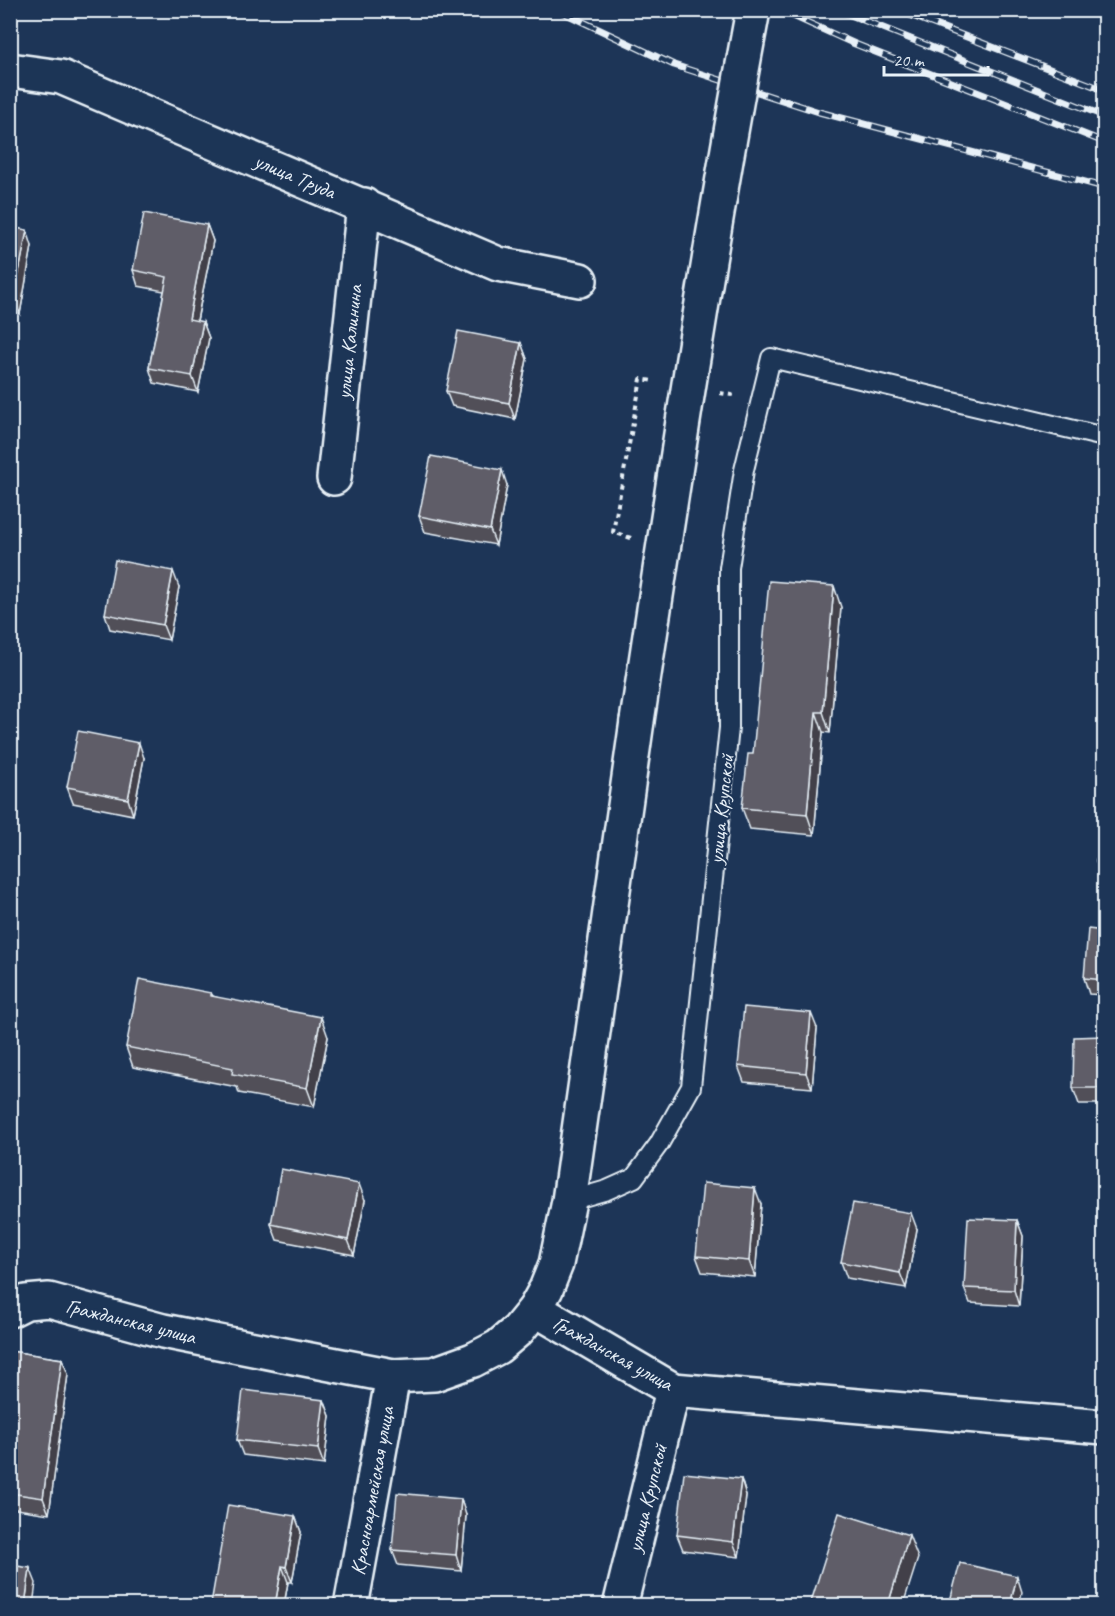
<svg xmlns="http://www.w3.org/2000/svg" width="1115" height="1616" font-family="Caveat,sans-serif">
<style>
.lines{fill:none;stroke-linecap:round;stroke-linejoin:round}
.lane-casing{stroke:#e8f1f8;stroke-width:22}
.street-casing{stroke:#e8f1f8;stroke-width:38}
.secondary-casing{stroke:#e8f1f8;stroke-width:38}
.path{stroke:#e8f1f8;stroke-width:4;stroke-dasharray:4.5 4.5;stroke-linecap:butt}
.lane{stroke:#1d3557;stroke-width:18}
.street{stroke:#1d3557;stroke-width:33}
.secondary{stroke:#1d3557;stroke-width:33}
.rail-casing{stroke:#e8f1f8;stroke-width:7}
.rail{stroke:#1d3557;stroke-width:4.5;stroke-dasharray:14;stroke-linecap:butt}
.secondary-bridge-casing{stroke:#e8f1f8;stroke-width:38;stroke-linecap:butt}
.secondary-bridge{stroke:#1d3557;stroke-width:33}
.wall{fill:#515059;stroke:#e8f1f8;stroke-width:1.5}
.shaded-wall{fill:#424149;stroke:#e8f1f8;stroke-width:1.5}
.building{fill:#5e5d68;stroke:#e8f1f8;stroke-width:1.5}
.labels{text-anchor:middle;stroke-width:4.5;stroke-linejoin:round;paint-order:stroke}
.street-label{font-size:21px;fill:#e8f1f8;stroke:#1d3557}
</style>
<rect width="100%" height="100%" fill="#1d3557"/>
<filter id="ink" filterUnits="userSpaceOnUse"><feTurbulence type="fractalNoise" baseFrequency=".0167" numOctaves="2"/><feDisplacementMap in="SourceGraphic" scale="12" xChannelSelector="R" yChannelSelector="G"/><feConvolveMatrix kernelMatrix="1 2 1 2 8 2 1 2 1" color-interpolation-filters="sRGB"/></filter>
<g filter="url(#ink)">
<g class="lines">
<defs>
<path id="lane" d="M 569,1201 L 607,1190 L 634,1178 L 659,1144 L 691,1087 L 729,728 L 729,568 L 744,470 L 771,358 L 1104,437"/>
<g id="street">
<path d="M 10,70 L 61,77 L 498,264 L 580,280"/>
<path d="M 334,478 L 364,205"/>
<path d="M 351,1606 L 393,1376"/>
<path d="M 620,1606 L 673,1390"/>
</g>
<g id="secondary">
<path d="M 535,1309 L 673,1390 L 1104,1427"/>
<path d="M 10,1310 L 26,1302 L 49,1300 L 163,1331 L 279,1354 L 393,1376 L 434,1374 L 473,1360 L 498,1347 L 518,1330 L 535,1309 L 546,1289 L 556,1264 L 569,1201 L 637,721"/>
</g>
</defs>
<use href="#lane" class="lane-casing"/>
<use href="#street" class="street-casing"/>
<use href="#secondary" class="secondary-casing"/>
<g class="path">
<path d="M 720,393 L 732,395 L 731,400"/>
<path d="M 631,538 L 613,532 L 641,379 L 653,381"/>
</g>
<use href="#lane" class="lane"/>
<use href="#street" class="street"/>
<use href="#secondary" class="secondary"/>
<defs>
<g id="rail">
<path d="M 558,10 L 674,65 L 819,112 L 1104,187"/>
<path d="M 780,10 L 855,44 L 1104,142"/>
<path d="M 838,10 L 1104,116"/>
<path d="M 897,10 L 1104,90"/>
</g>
</defs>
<use href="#rail" class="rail-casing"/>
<use href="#rail" class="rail"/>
<defs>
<path id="secondary-bridge" d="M 637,721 C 673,483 709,246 753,10"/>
</defs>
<use href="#secondary-bridge" class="secondary-bridge-casing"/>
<use href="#secondary-bridge" class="secondary-bridge"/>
</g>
<g class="wall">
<path d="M 207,225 L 213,241 L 197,321 L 203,322 L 209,338 L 198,392 L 154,383 L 149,368 L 164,291 L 138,286 L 133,270 Z"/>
<path d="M 10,227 L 32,246 L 20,314 L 10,312 Z"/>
<path d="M 521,343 L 527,359 L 515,419 L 452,406 L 446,391 Z"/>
<path d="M 507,485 L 496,545 L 425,532 L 419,516 Z"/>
<path d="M 179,587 L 169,640 L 110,629 L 105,614 Z"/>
<path d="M 841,607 L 830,733 L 823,732 L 814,835 L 750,829 L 742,808 L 753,754 Z"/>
<path d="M 1104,673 L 1104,736 L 1098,720 Z"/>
<path d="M 144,758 L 133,815 L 73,803 L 67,787 Z"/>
<path d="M 1104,812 L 1104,878 L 1101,878 L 1096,862 Z"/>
<path d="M 1104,931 L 1104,995 L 1089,994 L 1084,978 Z"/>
<path d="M 211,993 L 213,996 L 328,1037 L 314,1107 L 239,1093 L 237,1087 L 133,1067 L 126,1047 Z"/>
<path d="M 817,1028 L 812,1088 L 744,1082 L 738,1066 Z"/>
<path d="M 1104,1036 L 1104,1104 L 1079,1104 L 1073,1088 Z"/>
<path d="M 365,1200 L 354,1255 L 277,1240 L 271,1224 Z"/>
<path d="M 761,1204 L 755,1277 L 702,1272 L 696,1256 Z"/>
<path d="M 1017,1220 L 1023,1236 L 1019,1306 L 970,1303 L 964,1288 Z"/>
<path d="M 917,1229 L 906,1288 L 847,1278 L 841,1262 Z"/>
<path d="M 10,1351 L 62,1359 L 68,1374 L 49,1514 L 10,1508 Z"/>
<path d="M 324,1400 L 330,1416 L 324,1465 L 243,1455 L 237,1440 Z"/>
<path d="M 741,1479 L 746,1495 L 739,1557 L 683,1550 L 677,1535 Z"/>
<path d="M 466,1515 L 461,1571 L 398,1565 L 392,1550 Z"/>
<path d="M 295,1516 L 301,1532 L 292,1582 L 288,1582 L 284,1605 L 211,1604 Z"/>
</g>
<g class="shaded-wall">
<path d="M 207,225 L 213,241 L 194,335 L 189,319 Z"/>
<path d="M 27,230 L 32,246 L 20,314 L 14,298 Z"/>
<path d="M 203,322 L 209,338 L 198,392 L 192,376 Z"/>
<path d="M 521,343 L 527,359 L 515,419 L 509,403 Z"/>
<path d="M 502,470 L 507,485 L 496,545 L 490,530 Z"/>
<path d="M 173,571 L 179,587 L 169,640 L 163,625 Z"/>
<path d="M 834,586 L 841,607 L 830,733 L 823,712 Z"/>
<path d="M 816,712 L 823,732 L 814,835 L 807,814 Z"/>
<path d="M 139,743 L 144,758 L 133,815 L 128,799 Z"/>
<path d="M 811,1013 L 817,1028 L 812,1088 L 806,1073 Z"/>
<path d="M 321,1017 L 328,1037 L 314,1107 L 307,1088 Z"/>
<path d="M 359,1184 L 365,1200 L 354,1255 L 348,1240 Z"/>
<path d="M 755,1188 L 761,1204 L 755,1277 L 749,1261 Z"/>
<path d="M 911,1213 L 917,1229 L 906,1288 L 900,1273 Z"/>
<path d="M 1017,1220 L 1023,1236 L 1019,1306 L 1014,1290 Z"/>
<path d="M 62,1359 L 68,1374 L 49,1514 L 43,1498 Z"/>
<path d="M 324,1400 L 330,1416 L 324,1465 L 318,1449 Z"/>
<path d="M 741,1479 L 746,1495 L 739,1557 L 733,1542 Z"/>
<path d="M 461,1499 L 466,1515 L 461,1571 L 456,1555 Z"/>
<path d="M 295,1516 L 301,1532 L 292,1582 L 286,1567 Z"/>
<path d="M 909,1535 L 918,1558 L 903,1605 L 888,1605 Z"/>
<path d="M 282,1566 L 288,1582 L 284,1605 L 275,1605 Z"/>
<path d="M 30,1568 L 36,1583 L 33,1605 L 25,1605 Z"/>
<path d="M 1017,1576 L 1022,1592 L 1019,1605 L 1010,1605 Z"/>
</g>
<g class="building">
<path d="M 144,213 L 207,225 L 189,319 L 203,322 L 192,376 L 149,368 L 167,277 L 133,270 Z"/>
<path d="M 10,227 L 27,230 L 14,298 L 10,298 Z"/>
<path d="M 458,331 L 521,343 L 509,403 L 446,391 Z"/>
<path d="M 431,456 L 502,470 L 490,530 L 419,516 Z"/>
<path d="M 115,560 L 173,571 L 163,625 L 105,614 Z"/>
<path d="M 769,581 L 834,586 L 823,712 L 816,712 L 807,814 L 742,808 L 748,754 L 753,754 Z"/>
<path d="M 1104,673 L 1104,721 L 1098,720 Z"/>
<path d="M 78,731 L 139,743 L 128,799 L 67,787 Z"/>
<path d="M 1104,812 L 1104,864 L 1096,862 Z"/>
<path d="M 1088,929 L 1104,931 L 1104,980 L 1084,978 Z"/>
<path d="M 139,979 L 211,993 L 211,996 L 321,1017 L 307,1088 L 232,1074 L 233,1068 L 126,1047 Z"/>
<path d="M 744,1007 L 811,1013 L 806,1073 L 738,1066 Z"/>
<path d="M 1104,1036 L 1104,1088 L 1073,1088 L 1074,1037 Z"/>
<path d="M 281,1169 L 359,1184 L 348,1240 L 271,1224 Z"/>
<path d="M 703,1183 L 755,1188 L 749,1261 L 696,1256 Z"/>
<path d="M 853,1203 L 911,1213 L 900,1273 L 841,1262 Z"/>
<path d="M 968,1218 L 1017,1220 L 1014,1290 L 964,1288 Z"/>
<path d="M 10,1351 L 62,1359 L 43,1498 L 10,1493 Z"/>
<path d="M 243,1390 L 324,1400 L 318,1449 L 237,1440 Z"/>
<path d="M 684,1473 L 741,1479 L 733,1542 L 677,1535 Z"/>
<path d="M 397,1493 L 461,1499 L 456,1555 L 392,1550 Z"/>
<path d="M 228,1505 L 295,1516 L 286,1567 L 282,1566 L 275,1605 L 207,1605 L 208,1603 L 211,1604 Z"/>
<path d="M 839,1513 L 909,1535 L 888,1605 L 810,1605 Z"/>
<path d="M 960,1563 L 1017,1576 L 1010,1605 L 949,1605 Z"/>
<path d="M 10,1565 L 30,1568 L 25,1605 L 10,1605 Z"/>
</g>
</g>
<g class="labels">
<g class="street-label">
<text transform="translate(295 176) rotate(23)" y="7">улица Труда</text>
<text transform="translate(349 342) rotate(-84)" y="7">улица Калинина</text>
<text transform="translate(721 809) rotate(-84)" y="7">улица Крупской</text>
<text transform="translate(131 1321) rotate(14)" y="7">Гражданская улица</text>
<text transform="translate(613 1353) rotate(29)" y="7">Гражданская улица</text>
<text transform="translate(372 1491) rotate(-80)" y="7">Красноармейская улица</text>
<text transform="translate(647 1498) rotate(-76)" y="7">улица Крупской</text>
</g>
</g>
<rect width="1115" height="1616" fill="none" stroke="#1d3557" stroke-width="36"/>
<rect x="18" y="18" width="1079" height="1580" fill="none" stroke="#e8f1f8" stroke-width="2" filter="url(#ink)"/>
<path d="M884 66v9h104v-9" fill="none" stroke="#e8f1f8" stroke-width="3"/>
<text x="893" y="66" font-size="18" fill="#e8f1f8" stroke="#1d3557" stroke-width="4.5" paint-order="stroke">20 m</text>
</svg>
